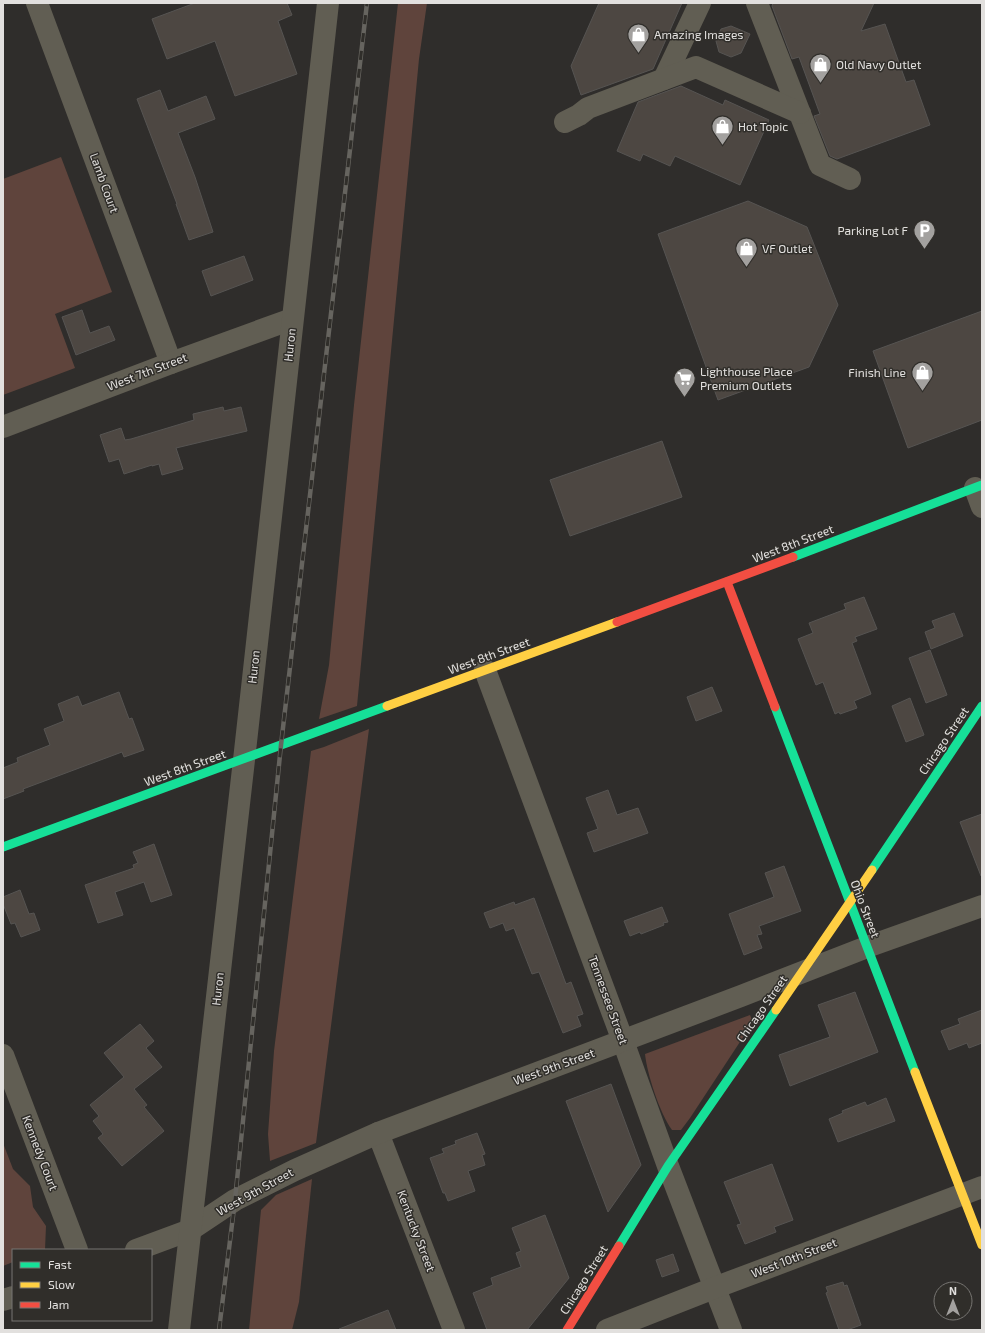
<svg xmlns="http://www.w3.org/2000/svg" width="985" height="1333" font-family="'Exo 2',sans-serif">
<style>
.green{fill:#5f443c}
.building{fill:#4d4742;stroke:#565452}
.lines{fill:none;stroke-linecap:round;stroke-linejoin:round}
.street{stroke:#615e53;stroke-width:22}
.fast{stroke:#16e098;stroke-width:9}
.slow{stroke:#ffcf43;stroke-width:9}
.jam{stroke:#f24e42;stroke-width:9}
.rail-casing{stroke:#66645f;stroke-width:4.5}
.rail{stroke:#302e2a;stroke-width:3;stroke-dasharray:9;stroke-linecap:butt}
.labels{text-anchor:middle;stroke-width:3;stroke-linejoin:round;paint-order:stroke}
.poi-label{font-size:12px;fill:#e2e0de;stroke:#302e2a;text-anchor:start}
.street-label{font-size:12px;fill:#e2e0de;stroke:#302e2a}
</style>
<rect width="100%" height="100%" fill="#2f2d2b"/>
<g class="green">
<path d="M 398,3 L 427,3 L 419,59 L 357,706 L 319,719 L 329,665 L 354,405 Z"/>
<path d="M 61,157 L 112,292 L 55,314 L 75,368 L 3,395 L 3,179 Z"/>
<path d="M 369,729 L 316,1143 L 270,1161 L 268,1134 L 274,1051 L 311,751 L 324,747 Z"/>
<path d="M 750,1015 L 753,1022 L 690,1118 L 681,1130 L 672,1130 C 660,1114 647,1074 645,1054 Z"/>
<path d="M 3,1143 L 13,1169 L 30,1186 L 33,1207 L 46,1226 L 45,1250 L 13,1250 L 13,1262 L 3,1266 Z"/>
<path d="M 312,1179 L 299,1302 L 292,1330 L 249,1330 L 261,1210 L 276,1195 Z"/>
</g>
<g class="building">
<path d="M 195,3 L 287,3 L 292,15 L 278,21 L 297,74 L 235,96 L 215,41 L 167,59 L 152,19 Z"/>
<path d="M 599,3 L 682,3 L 653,69 L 581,95 L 571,66 Z"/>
<path d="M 773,3 L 874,3 L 861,31 L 885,24 L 906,82 L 914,80 L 930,125 L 837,159 L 830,156 L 814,116 L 820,114 L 799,57 L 792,59 L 772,6 Z"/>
<path d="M 731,26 L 750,34 L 741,53 L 731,57 L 719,52 L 716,41 L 721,29 Z"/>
<path d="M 681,86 L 723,105 L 725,100 L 769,120 L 740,185 L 675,156 L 670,166 L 643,154 L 640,161 L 617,151 L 638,102 Z"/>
<path d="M 160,90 L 168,111 L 206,96 L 215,119 L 178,133 L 195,177 L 213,232 L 189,240 L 176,204 L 177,204 L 137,99 Z"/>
<path d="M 748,201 L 807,227 L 838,305 L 809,367 L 718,400 L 658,234 Z"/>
<path d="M 244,256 L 253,280 L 211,296 L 202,271 Z"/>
<path d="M 82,310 L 90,333 L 109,326 L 115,340 L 76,355 L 62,317 Z"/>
<path d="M 982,311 L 982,420 L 908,448 L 873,351 Z"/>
<path d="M 223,407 L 224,411 L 241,407 L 247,431 L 176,448 L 183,469 L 162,475 L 159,464 L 152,466 L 152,465 L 124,474 L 119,459 L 109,462 L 100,435 L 121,428 L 125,440 L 131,439 L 194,420 L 193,414 Z"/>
<path d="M 662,441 L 682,497 L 570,536 L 550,480 Z"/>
<path d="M 864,597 L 877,629 L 855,637 L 857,641 L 852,643 L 871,694 L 854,701 L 857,708 L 840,714 L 839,712 L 835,714 L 823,682 L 816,685 L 798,639 L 813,633 L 809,623 L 846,609 L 844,604 Z"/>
<path d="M 954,613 L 963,636 L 931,649 L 925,632 L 935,628 L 932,621 Z"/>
<path d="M 930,650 L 947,695 L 926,703 L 909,658 Z"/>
<path d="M 712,687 L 722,711 L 696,721 L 687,697 Z"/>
<path d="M 119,692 L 129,719 L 132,718 L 144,750 L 124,757 L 122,752 L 23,789 L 24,791 L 3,799 L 3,768 L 18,762 L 17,758 L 50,745 L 44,729 L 64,721 L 58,704 L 78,696 L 82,706 Z"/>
<path d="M 910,698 L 924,735 L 906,742 L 892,706 Z"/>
<path d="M 608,790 L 617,815 L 638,808 L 648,833 L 594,852 L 587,833 L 598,829 L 586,798 Z"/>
<path d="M 982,814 L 982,876 L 981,876 L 960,822 Z"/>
<path d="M 154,844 L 172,895 L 151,902 L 144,882 L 115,892 L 123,915 L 98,923 L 85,885 L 134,868 L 133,865 L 138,863 L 133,852 Z"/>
<path d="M 784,866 L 801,911 L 759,926 L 762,934 L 757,935 L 762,948 L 744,955 L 729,914 L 774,897 L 765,873 Z"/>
<path d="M 20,890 L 29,914 L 34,913 L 40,930 L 21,937 L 15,923 L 11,924 L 3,904 L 3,897 Z"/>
<path d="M 534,898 L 566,984 L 571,982 L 583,1014 L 577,1016 L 581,1026 L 563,1033 L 539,972 L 532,974 L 514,928 L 506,931 L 503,923 L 490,928 L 484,913 L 514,902 L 515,905 Z"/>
<path d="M 662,907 L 668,922 L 663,923 L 664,925 L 641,934 L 640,932 L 630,936 L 624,921 Z"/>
<path d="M 855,992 L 878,1052 L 790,1086 L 779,1055 L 830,1037 L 818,1005 Z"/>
<path d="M 982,1010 L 982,1043 L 969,1048 L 967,1043 L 949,1050 L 941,1031 L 960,1024 L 958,1019 Z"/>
<path d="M 140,1024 L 154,1041 L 146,1048 L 162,1067 L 134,1089 L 147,1105 L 144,1107 L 164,1131 L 122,1166 L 98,1138 L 103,1134 L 93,1121 L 99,1116 L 90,1105 L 124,1077 L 104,1053 Z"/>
<path d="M 611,1084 L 641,1165 L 608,1212 L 566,1101 Z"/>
<path d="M 886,1098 L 895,1121 L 838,1142 L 829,1119 L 843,1113 L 842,1111 L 865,1102 L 867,1106 Z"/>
<path d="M 477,1133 L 485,1154 L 482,1155 L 485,1165 L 468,1171 L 475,1191 L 448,1201 L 445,1193 L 443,1193 L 430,1158 L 444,1153 L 442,1149 L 456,1144 L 455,1141 Z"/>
<path d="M 772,1164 L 793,1220 L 774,1227 L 776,1232 L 745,1244 L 737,1225 L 741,1224 L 724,1182 Z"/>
<path d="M 545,1215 L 569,1278 L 527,1330 L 487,1330 L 473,1293 L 493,1285 L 491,1278 L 521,1267 L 516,1253 L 521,1251 L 512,1228 Z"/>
<path d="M 673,1254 L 679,1271 L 662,1277 L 656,1260 Z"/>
<path d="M 843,1282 L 844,1286 L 847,1285 L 861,1325 L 847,1330 L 839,1330 L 826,1293 L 828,1292 L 826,1287 Z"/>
<path d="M 388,1310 L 396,1330 L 339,1330 L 339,1329 Z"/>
</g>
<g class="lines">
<g class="street">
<path d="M 37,3 L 171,363"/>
<path d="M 757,3 L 820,165 L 850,179"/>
<path d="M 664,79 L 700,3"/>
<path d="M 565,122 L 579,115 L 588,108 L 696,67 L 800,113"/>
<path d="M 3,427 L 171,363 L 292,319"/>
<path d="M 975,488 L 982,507"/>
<path d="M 485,670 L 623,1041 L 668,1166 L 731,1330"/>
<path d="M 3,1055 L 77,1250"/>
<path d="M 378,1133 L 454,1330"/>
<path d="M 136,1250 L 190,1230 L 235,1200 L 295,1170 L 378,1133 L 741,996 L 867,947 L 982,906"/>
<path d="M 3,1300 L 13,1297"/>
<path d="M 179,1330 L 244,760 L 328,3"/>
<path d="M 607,1330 L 714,1288 L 982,1187"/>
</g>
<g class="fast">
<path d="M 793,557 L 982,485"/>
<path d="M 775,707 L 915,1072"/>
<path d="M 3,847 L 387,706"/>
<path d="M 872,870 L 982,706"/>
<path d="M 619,1246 L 668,1166 L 776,1010"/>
</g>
<g class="slow">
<path d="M 387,706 L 617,622"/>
<path d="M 776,1010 L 872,870"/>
<path d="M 915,1072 L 982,1245"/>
</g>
<g class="jam">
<path d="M 727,582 L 775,707"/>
<path d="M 617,622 L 793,557"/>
<path d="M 567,1330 L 619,1246"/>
</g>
<defs>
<path id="rail" d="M 219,1330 L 235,1200 L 281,745 L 367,3"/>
</defs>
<use href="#rail" class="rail-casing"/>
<use href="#rail" class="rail"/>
</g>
<defs>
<symbol id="shop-pin" viewBox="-11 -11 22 30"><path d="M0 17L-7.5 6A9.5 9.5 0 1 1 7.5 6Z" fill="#a3a19f" stroke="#302e2a"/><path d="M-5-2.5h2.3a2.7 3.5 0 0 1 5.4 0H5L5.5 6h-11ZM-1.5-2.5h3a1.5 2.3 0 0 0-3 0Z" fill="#fff"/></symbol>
<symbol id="parking-pin" viewBox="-11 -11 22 30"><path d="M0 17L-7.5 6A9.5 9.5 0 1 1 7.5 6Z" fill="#a3a19f" stroke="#302e2a"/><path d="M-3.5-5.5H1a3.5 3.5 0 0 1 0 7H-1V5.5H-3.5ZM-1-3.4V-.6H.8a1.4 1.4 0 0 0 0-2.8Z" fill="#fff"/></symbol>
<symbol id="supermarket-pin" viewBox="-11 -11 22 30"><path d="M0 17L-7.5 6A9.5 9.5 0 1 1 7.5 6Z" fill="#a3a19f" stroke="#302e2a"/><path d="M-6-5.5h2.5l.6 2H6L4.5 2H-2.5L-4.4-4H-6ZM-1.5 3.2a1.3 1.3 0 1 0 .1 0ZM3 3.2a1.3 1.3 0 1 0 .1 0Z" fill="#fff"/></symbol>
</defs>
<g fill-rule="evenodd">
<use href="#shop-pin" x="626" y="22" width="25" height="34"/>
<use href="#shop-pin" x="808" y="52" width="25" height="34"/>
<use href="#shop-pin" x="710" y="114" width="25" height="34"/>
<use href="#parking-pin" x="912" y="218" width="25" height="34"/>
<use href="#shop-pin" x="734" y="236" width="25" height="34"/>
<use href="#shop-pin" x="910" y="360" width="25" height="34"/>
<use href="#supermarket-pin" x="672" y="366" width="25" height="34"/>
</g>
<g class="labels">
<g class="poi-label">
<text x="654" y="39">Amazing Images</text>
<text x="836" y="69">Old Navy Outlet</text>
<text x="738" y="131">Hot Topic</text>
<text x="908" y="235" text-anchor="end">Parking Lot F</text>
<text x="762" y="253">VF Outlet</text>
<text x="700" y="376">Lighthouse Place<tspan x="700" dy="14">Premium Outlets</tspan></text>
<text x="906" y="377" text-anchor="end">Finish Line</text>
</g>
<g class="street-label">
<text transform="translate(104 183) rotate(70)" y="4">Lamb Court</text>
<text transform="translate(290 345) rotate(-84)" y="4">Huron</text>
<text transform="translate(147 372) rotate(-21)" y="4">West 7th Street</text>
<text transform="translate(793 544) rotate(-21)" y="4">West 8th Street</text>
<text transform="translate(489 656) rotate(-20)" y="4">West 8th Street</text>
<text transform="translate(254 667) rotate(-84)" y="4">Huron</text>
<text transform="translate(944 741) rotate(-56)" y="4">Chicago Street</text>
<text transform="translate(185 768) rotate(-20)" y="4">West 8th Street</text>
<text transform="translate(865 909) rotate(69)" y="4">Ohio Street</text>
<text transform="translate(218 989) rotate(-84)" y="4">Huron</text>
<text transform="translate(608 1000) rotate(70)" y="4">Tennessee Street</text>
<text transform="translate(762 1009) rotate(-55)" y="4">Chicago Street</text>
<text transform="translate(554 1067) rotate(-20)" y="4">West 9th Street</text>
<text transform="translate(40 1153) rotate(69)" y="4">Kennedy Court</text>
<text transform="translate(255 1192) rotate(-29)" y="4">West 9th Street</text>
<text transform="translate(416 1231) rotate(69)" y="4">Kentucky Street</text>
<text transform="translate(794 1258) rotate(-21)" y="4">West 10th Street</text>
<text transform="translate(584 1280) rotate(-58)" y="4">Chicago Street</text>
</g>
</g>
<rect width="985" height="1333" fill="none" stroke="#e2e0de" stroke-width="8"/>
<rect x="12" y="1249" width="140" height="72" fill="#302e2a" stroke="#777572"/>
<rect x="20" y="1262" width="20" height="6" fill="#16e098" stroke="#777572"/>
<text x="48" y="1269" font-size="12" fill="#e2e0de">Fast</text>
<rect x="20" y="1282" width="20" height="6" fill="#ffcf43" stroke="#777572"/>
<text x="48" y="1289" font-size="12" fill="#e2e0de">Slow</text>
<rect x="20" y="1302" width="20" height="6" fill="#f24e42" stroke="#777572"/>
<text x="48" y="1309" font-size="12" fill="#e2e0de">Jam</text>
<g transform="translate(953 1301)"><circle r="19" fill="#302e2a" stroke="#777572"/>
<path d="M0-3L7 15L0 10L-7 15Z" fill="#a3a19f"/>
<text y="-6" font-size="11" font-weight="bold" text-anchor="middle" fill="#e2e0de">N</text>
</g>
</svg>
